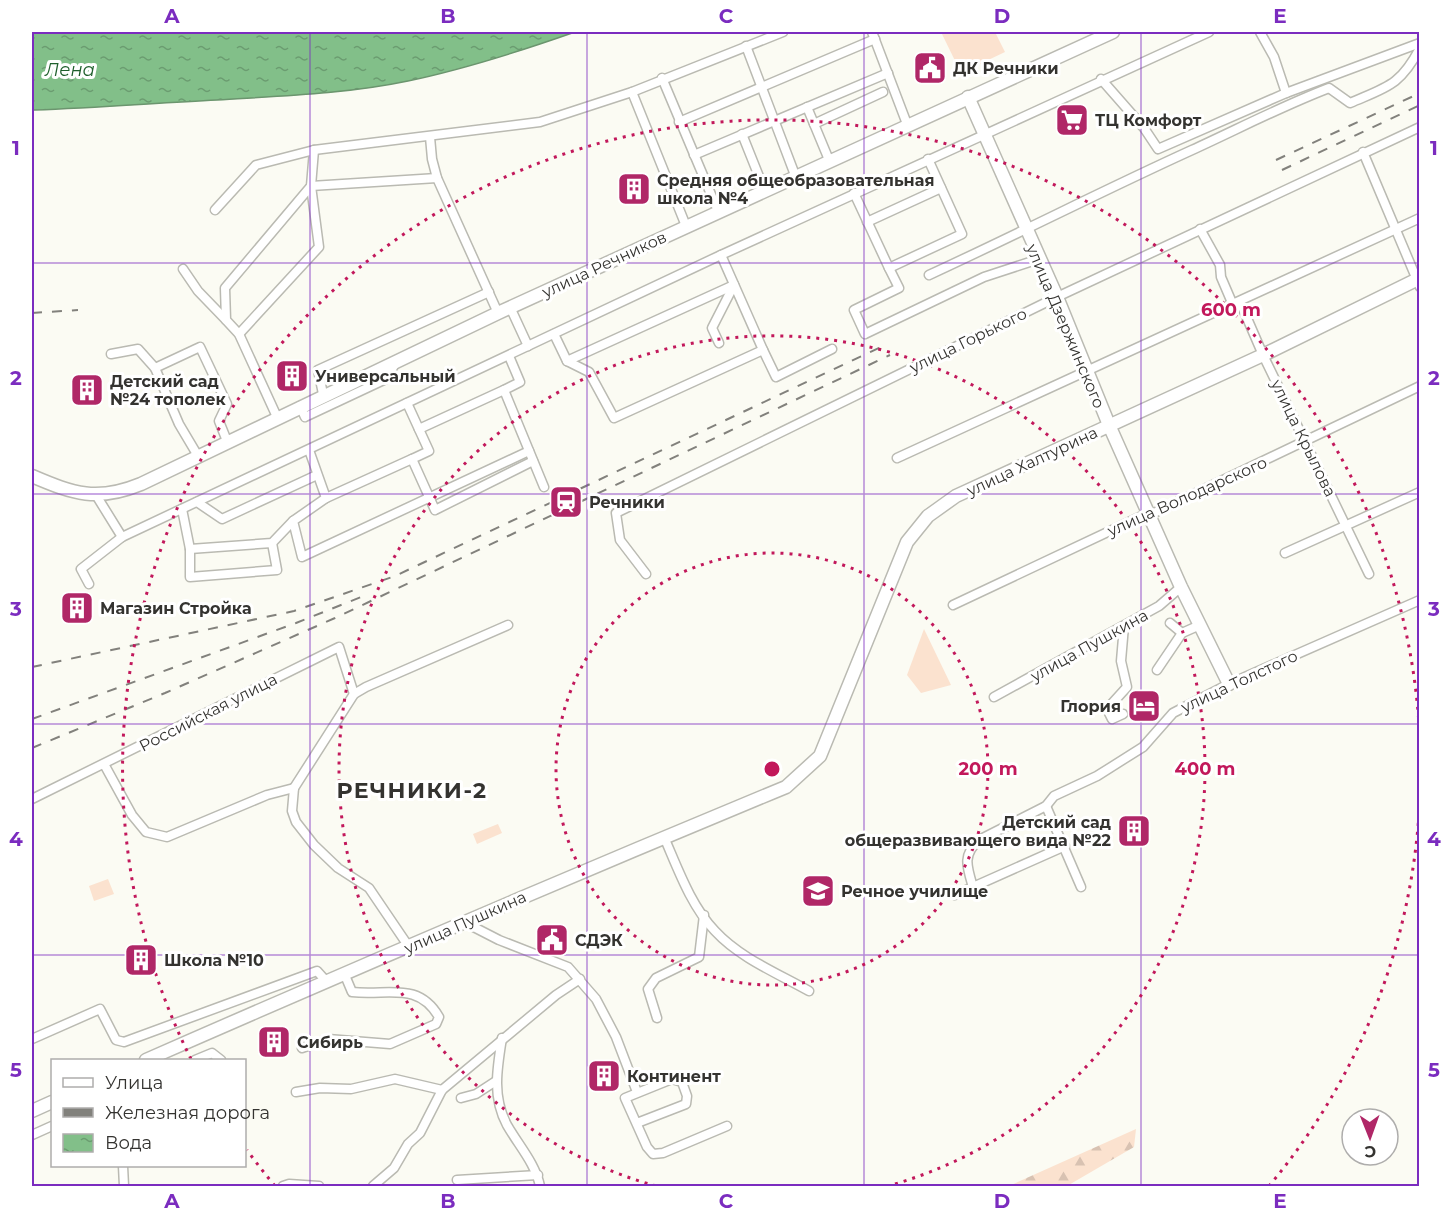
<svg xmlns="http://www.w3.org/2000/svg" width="1451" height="1218" font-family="Montserrat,sans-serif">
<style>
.forest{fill:url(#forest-firs)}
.park{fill:#fbe2cf}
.water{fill:url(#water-ripples);stroke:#6b956e;stroke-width:1.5}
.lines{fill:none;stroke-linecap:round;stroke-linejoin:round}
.street-casing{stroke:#babab2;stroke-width:11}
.secondary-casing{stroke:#babab2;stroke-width:15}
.street{stroke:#fff;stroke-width:8}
.secondary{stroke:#fff;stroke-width:12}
.rail{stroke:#82817c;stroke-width:2;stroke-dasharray:10 10;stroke-linecap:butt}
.grid{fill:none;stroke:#7b2cbf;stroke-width:1.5;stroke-opacity:0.55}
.ring{fill:none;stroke:#c2185b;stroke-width:3;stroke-dasharray:3 6}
.labels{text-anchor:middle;stroke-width:6;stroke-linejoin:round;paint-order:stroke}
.poi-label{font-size:16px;font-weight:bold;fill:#343330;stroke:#fff;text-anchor:start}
.street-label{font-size:16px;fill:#343330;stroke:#fff}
.water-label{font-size:18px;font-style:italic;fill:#20602d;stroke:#fff}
.district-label{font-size:22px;font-weight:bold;letter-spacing:1.5px;fill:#343330;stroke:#fff}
.centre{fill:#c2185b;stroke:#fff;stroke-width:3}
.ring-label{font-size:18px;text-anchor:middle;font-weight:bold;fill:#c2185b;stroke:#fff;stroke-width:6;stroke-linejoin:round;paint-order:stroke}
.neatline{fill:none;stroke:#7b2cbf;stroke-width:2}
.grid-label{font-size:20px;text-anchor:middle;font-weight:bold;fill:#7b2cbf}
</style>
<defs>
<pattern id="forest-firs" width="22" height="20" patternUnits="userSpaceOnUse" patternTransform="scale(1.5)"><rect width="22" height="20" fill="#fbe2cf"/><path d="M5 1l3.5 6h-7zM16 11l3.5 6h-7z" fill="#d8c2b2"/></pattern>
<pattern id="water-ripples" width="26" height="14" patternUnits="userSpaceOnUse" patternTransform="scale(1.5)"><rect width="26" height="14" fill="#82bf89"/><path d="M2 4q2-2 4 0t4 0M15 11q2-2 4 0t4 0" fill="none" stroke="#6b9c70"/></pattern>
</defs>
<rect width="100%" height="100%" fill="#fbfbf3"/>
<path class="forest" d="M 1136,1129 L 1134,1147 L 1067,1186 L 1009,1186 Z"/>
<g class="park">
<path d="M 941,32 L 995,32 L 1005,52 L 961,73 Z"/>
<path d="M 924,629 L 951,685 L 921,693 L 907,675 Z"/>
<path d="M 498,824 L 502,833 L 477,844 L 473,834 Z"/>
<path d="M 108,879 L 114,894 L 94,901 L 89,886 Z"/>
</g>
<path class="water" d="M 32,32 L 575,32 C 521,51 465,69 408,81 C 346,94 281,96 217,100 C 156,103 96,108 35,110 L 32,110 Z"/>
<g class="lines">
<defs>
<g id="street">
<path d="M 872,32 L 907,124"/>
<path d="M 1260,32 L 1274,57 L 1286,93"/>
<path d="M 746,46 L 795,175"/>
<path d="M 662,78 L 718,211"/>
<path d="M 1101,79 L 1144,128 L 1158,149 L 1286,93 L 1420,43"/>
<path d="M 632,92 L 783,32"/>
<path d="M 807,107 L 829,160"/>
<path d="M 679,122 L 875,39"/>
<path d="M 814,124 L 883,92"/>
<path d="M 742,134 L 764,189"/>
<path d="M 430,137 L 432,159 L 437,178 L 498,313"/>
<path d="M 1363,152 L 1420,287"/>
<path d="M 694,155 L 888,73"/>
<path d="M 854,193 L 889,268 L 962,234 L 928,159"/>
<path d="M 215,210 L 256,165 L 314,150 L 540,122 L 632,92 L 686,226"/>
<path d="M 867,222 L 941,188"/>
<path d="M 1200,229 L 1220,265 L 1221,277 L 1233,305"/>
<path d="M 889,268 L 899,288 L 854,310 L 865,334 L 984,277 L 1039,259"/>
<path d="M 183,269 L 198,291 L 226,320"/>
<path d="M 929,275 C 1018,234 1104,190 1192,150 C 1238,129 1282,106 1329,88 L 1350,103 C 1387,87 1400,86 1420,48"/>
<path d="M 1240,302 L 1263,355 L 1369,574"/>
<path d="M 510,307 L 528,346"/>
<path d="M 239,334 L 319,247 L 311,186 L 437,178"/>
<path d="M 554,334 L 567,361 L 589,372 L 614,418 L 763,350 L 721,255"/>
<path d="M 719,343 L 712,328 L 734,285"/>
<path d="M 763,350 L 776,377 L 832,349"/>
<path d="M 111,354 L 138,349 L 155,368"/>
<path d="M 509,356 L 520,382 L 504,390 L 544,487"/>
<path d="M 567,361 L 734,285"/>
<path d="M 323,394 L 318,370 L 489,292"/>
<path d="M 407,403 L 429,451 L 412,459 L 435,510 L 533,461"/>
<path d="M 300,406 L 305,417 L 386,379 L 395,364"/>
<path d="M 277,417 L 239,334 L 226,320 L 225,288 L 311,186 L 314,150"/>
<path d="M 419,429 L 504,390"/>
<path d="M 309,450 L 326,498 L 293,521 L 302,557 L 529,451"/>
<path d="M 198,456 L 179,424 L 155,368 L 200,347 L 227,404 L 219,421 L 227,441"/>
<path d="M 897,458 L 1420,218"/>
<path d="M 96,495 L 122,537"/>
<path d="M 326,498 L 412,459"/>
<path d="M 197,502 L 222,519 L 317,475"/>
<path d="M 182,509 L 190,549 L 272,543 L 293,521"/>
<path d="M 190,549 L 190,577 L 277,570 L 272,543"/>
<path d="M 1285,553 L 1420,492"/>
<path d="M 646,574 L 620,540 L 616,513 L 1057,297 L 1420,127"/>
<path d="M 89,584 L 81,569 L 122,537 L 721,255 L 1209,32"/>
<path d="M 953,605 L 1148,513 L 1152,514 L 1420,386"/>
<path d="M 1170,623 L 1182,633"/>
<path d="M 1157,670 L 1182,633 L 1200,625"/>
<path d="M 994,697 L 1159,606 L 1181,587"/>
<path d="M 1123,714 L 1112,719 L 1107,709 L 1127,687 L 1121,661 L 1124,626"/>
<path d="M 104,764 L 132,815 L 146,832 L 167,837 L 267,795 L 294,788"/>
<path d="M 32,799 L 339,647 L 354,694"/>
<path d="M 1046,806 L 1081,887"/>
<path d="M 664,837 C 678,869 691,906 715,931 C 740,958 777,973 809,991"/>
<path d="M 973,887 C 967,867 962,855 979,840 L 1046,806 L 1054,796 L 1097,776 L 1143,747 L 1173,713 L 1229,684 L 1420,600"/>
<path d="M 955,895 L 1065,846"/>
<path d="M 462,921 L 499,940 L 568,967 L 596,999 L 616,1037 L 637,1092"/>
<path d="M 409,947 L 369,888 L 338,868 L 314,845 L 296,822 L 292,811 L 294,788 L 354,694 L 366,687 L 508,625"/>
<path d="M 657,1018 L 648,989 L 656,978 L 699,957 L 704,915"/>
<path d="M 502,1038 C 497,1069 492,1097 507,1125 C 519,1146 535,1163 540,1186"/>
<path d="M 32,1039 L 100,1009 L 116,1040 L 124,1042 L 317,971 L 326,981"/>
<path d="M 302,1048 L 328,1039 L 390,1044 L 436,1024 L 439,1017 C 418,981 388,996 352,992 L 344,973"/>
<path d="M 195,1060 L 212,1053 L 221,1060"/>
<path d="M 296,1092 L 320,1088 L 351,1089 L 395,1079 L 442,1090"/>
<path d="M 461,1098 L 476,1094 L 496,1081"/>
<path d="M 637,1123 L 686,1104 L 687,1096 L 682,1082 L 672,1079 L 625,1098 L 647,1147 L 653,1154 L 663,1153 L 727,1126"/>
<path d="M 32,1135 L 52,1126"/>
<path d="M 123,1166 L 124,1186"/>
<path d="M 457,1180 L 538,1175"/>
<path d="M 283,1186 L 289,1184 L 319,1186"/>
<path d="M 373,1186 L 394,1168 L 408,1144 L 420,1133 L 442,1090 L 556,995 L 580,979"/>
</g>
<g id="secondary">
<path d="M 968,97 L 1057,297 L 1109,425 L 1181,587 L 1229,684"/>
<path d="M 32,476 C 74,494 97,502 141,484 L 498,313 L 1113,32"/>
<path d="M 146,1060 C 358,967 571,876 786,787 L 820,756 L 907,542 L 928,516 L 956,496 L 1263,355 L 1420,278"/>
<path d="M 32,1111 L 52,1102"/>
</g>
</defs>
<use href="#street" class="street-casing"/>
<use href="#secondary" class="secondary-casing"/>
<use href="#street" class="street"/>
<use href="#secondary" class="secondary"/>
<g class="rail">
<path d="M 1276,160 L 1420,93"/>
<path d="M 1282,170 L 1420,105"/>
<path d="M 32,313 L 78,310"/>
<path d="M 32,667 L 294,611 L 395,576 L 885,345"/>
<path d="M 32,719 L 296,623 L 361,597"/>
<path d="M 32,748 L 165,693 L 335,618 L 890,355"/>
</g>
</g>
<path class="grid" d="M 310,32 L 310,1186M 587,32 L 587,1186M 864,32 L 864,1186M 1141,32 L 1141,1186M 32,263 L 1420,263M 32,494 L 1420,494M 32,724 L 1420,724M 32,955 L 1420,955"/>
<g class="ring">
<circle cx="772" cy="769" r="216"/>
<path d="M656 1186A433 433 0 1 1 888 1186"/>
<path d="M1419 814A649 649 0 0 1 1269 1186M275 1186A649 649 0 0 1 247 1150M191 1059A649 649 0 1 1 1419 724"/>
</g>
<defs>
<symbol id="civic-square" viewBox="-11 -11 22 22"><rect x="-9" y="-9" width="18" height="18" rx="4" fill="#b02767" stroke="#fff"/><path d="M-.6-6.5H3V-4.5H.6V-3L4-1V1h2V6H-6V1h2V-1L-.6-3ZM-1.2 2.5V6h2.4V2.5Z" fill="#fff"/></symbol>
<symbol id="supermarket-square" viewBox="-11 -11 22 22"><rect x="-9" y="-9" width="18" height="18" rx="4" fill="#b02767" stroke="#fff"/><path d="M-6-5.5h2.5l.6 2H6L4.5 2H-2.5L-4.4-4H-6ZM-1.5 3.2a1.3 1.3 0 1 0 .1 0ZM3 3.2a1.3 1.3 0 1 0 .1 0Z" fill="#fff"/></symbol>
<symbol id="building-square" viewBox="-11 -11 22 22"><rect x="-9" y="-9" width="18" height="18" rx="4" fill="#b02767" stroke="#fff"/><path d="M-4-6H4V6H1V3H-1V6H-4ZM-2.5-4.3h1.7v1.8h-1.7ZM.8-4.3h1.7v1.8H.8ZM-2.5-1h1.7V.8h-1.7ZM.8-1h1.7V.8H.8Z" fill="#fff"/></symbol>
<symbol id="station-square" viewBox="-11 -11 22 22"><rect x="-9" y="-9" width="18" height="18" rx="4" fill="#b02767" stroke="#fff"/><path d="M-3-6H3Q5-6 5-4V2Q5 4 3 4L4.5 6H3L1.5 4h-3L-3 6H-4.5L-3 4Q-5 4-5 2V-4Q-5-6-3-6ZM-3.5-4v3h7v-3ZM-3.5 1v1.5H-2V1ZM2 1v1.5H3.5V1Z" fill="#fff"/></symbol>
<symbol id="hotel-square" viewBox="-11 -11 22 22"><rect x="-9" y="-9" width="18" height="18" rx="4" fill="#b02767" stroke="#fff"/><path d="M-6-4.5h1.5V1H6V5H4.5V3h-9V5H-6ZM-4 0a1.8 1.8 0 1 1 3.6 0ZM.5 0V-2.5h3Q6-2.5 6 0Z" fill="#fff"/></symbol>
<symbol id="university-square" viewBox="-11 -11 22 22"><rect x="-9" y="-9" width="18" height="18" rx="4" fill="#b02767" stroke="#fff"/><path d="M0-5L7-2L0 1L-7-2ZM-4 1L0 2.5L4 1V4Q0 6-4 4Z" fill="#fff"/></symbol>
</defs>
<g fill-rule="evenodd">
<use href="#civic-square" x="911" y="49" width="38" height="38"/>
<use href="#supermarket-square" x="1053" y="101" width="38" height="38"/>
<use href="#building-square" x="615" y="170" width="38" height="38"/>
<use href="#building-square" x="273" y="357" width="38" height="38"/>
<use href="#building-square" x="68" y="371" width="38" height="38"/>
<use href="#station-square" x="547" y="483" width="38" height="38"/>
<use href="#building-square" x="58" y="589" width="38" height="38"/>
<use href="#hotel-square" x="1125" y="687" width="38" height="38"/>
<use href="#building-square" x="1115" y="812" width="38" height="38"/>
<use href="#university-square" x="799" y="872" width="38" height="38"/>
<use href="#civic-square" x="533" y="921" width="38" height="38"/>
<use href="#building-square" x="122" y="941" width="38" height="38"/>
<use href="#building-square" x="255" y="1023" width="38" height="38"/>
<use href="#building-square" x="585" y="1057" width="38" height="38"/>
</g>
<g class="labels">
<g class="poi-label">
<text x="953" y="74">ДК Речники</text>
<text x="1095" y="126">ТЦ Комфорт</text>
<text x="657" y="186">Средняя общеобразовательная<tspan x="657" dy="18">школа №4</tspan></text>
<text x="315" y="382">Универсальный</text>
<text x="110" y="387">Детский сад<tspan x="110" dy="18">№24 тополек</tspan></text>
<text x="589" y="508">Речники</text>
<text x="100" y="614">Магазин Стройка</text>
<text x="1121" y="712" text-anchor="end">Глория</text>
<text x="1111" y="828" text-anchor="end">Детский сад<tspan x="1111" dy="18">общеразвивающего вида №22</tspan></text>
<text x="841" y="897">Речное училище</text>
<text x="575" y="946">СДЭК</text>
<text x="164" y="966">Школа №10</text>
<text x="297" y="1048">Сибирь</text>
<text x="627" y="1082">Континент</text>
</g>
<g class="street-label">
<text transform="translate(604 264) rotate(-25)" y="6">улица Речников</text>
<text transform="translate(1066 326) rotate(67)" y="6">улица Дзержинского</text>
<text transform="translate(968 340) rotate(-26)" y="6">улица Горького</text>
<text transform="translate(1304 438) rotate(64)" y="6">улица Крылова</text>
<text transform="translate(1032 461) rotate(-25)" y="6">улица Халтурина</text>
<text transform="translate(1187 496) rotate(-24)" y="6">улица Володарского</text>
<text transform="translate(1089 645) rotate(-29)" y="6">улица Пушкина</text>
<text transform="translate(1239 681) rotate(-25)" y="6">улица Толстого</text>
<text transform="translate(208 712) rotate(-27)" y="6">Российская улица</text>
<text transform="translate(465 922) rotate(-24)" y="6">улица Пушкина</text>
</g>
<g class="water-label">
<text x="70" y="76">Лена</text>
</g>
<g class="district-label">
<text x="412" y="798">РЕЧНИКИ-2</text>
</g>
</g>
<circle cx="772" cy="769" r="9" class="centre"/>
<g class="ring-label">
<text x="1231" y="316">600 m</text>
<text x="988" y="775">200 m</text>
<text x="1205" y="775">400 m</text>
</g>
<rect width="1451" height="1218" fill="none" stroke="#ffffff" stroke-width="66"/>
<rect x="51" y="1059" width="195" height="108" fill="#ffffff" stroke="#aeadac" stroke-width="1.5"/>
<rect x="63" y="1078" width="30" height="9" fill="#ffffff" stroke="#aeadac" stroke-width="1.5"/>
<text x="105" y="1089" font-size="18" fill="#343330">Улица</text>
<rect x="63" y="1108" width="30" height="9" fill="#82817c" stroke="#aeadac" stroke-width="1.5"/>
<text x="105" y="1119" font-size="18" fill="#343330">Железная дорога</text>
<rect x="63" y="1134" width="30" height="18" fill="url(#water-ripples)" stroke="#aeadac" stroke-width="1.5"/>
<text x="105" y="1149" font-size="18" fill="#343330">Вода</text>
<g transform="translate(1370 1137) rotate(179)"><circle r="28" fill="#ffffff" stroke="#aeadac" stroke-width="1.5"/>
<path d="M0-4.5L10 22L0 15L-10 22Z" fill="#b02767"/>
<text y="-9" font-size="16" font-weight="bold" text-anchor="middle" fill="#343330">С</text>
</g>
<rect x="33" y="33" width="1385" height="1152" class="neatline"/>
<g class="grid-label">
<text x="172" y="23">A</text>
<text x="448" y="23">B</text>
<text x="726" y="23">C</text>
<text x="1002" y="23">D</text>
<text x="1280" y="23">E</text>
<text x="16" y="155">1</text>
<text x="1434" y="155">1</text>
<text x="16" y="385">2</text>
<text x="1434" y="385">2</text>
<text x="16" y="616">3</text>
<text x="1434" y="616">3</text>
<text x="16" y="846">4</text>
<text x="1434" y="846">4</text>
<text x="16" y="1077">5</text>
<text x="1434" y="1077">5</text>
<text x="172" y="1208">A</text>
<text x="448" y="1208">B</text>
<text x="726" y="1208">C</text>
<text x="1002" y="1208">D</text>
<text x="1280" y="1208">E</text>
</g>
</svg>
